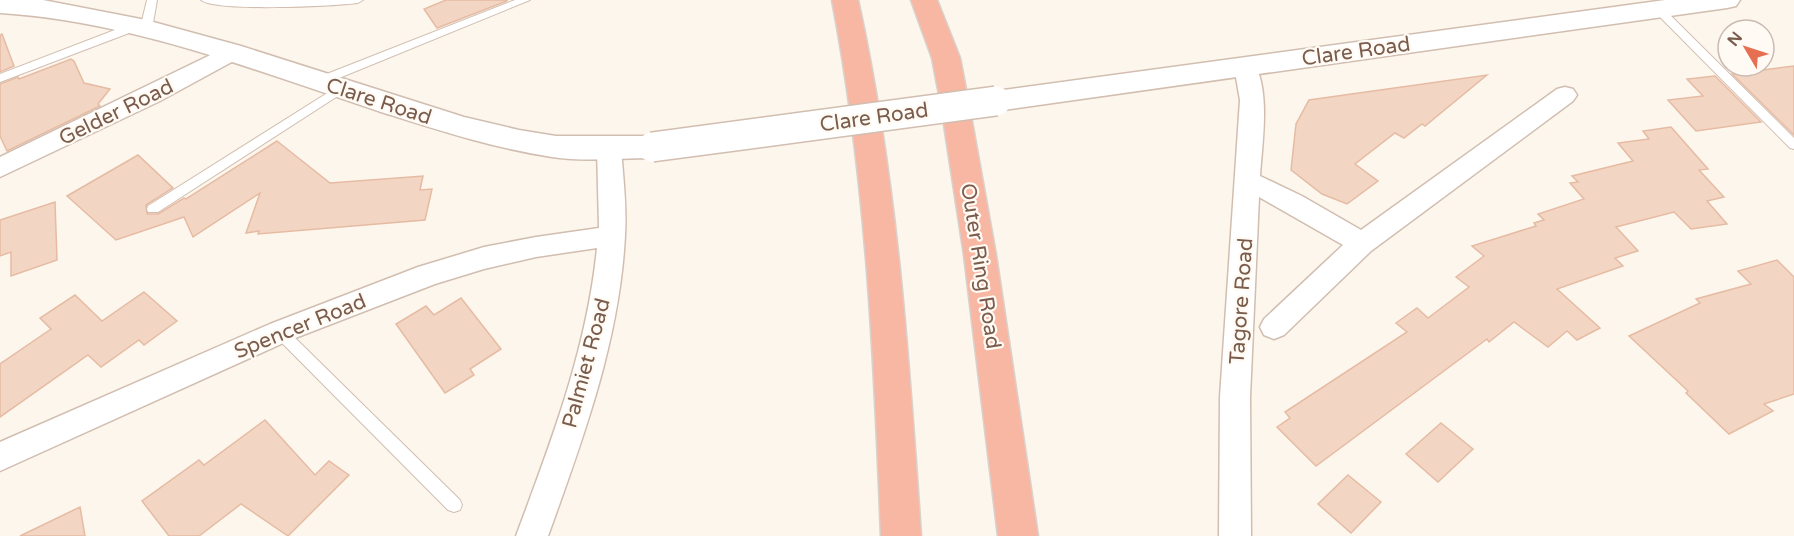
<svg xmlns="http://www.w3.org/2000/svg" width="1794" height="536" font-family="'Varela Round',sans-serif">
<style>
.building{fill:#f3d5c3;stroke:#e6bba3;stroke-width:1.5}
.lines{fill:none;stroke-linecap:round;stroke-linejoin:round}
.service-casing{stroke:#d1beb0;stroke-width:2}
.minor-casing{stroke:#d1beb0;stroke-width:3}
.tertiary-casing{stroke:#d1beb0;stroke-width:3}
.motorway-casing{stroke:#dad1cd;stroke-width:3}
.service{fill:#fff;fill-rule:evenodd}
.minor{fill:#fff;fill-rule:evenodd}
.tertiary{fill:#fff;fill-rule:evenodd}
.motorway{fill:#f7b7a3;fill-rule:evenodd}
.tertiary-bridge-casing{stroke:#d1beb0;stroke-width:32;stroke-linecap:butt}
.tertiary-bridge{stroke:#fff;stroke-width:29}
.labels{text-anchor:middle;stroke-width:4.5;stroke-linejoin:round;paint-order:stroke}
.street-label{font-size:21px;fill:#7a5c4d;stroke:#fffaf3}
</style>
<rect width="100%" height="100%" fill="#fdf6ec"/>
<g class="building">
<path d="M 446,0 L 507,0 L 507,1 L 437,28 L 424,9 Z"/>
<path d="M 2,34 L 14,66 L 0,72 L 0,35 Z"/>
<path d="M 71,59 L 74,61 L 84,83 L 110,89 L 98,104 L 100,106 L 7,151 L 0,136 L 0,84 L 18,77 L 19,79 Z"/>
<path d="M 1794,66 L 1794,135 L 1732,74 Z"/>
<path d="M 1487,75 L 1425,126 L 1422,124 L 1404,138 L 1395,133 L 1355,164 L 1378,181 L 1347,204 L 1322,194 L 1291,170 L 1296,124 L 1309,100 Z"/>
<path d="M 1715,76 L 1761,122 L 1696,131 L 1668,100 L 1703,96 L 1687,79 Z"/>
<path d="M 1671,127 L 1708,169 L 1699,170 L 1724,197 L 1707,201 L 1727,224 L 1691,229 L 1674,212 L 1616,227 L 1638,251 L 1615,258 L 1623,266 L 1557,289 L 1600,328 L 1577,340 L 1567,331 L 1548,347 L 1514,322 L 1489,342 L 1487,339 L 1316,466 L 1277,427 L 1290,418 L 1285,412 L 1407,332 L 1396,323 L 1417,308 L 1428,318 L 1469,287 L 1456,277 L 1484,256 L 1472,246 L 1536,226 L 1534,223 L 1544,220 L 1538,214 L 1584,199 L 1570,183 L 1578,182 L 1572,176 L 1633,161 L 1618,143 L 1649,139 L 1643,131 Z"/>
<path d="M 277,141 L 330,183 L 423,176 L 420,190 L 432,189 L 425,220 L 258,234 L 259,231 L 246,233 L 260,193 L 193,237 L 184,217 L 116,240 L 67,196 L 138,155 L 173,188 L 146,205 L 147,214 L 158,214 L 184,198 L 186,199 Z"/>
<path d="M 55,202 L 57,260 L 11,276 L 11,252 L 0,256 L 0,220 Z"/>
<path d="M 1777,260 L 1794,277 L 1794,394 L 1764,404 L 1773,411 L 1729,434 L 1686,393 L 1688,391 L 1629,336 L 1700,303 L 1696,299 L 1751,284 L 1738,271 Z"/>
<path d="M 144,292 L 177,321 L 144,345 L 139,340 L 101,367 L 88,355 L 0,417 L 0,364 L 51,329 L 40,318 L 75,295 L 102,321 Z"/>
<path d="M 461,298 L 501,349 L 470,369 L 474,375 L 445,393 L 396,324 L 426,306 L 434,315 Z"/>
<path d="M 265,420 L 315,475 L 329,461 L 349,475 L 288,536 L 241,504 L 199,536 L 169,536 L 142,501 L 199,460 L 204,465 Z"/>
<path d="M 1441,423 L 1473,449 L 1438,482 L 1406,454 Z"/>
<path d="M 1348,475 L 1381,502 L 1351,533 L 1318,504 Z"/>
<path d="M 80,507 L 85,536 L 20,536 Z"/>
</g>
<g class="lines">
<defs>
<g id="service">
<path d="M 147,0 L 157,0 L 152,29 L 146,33 L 140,29 Z"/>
<path d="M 201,0 L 363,0 L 358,3 C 334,6 215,12 201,0 Z"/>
<path d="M 515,0 L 530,0 L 322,85 L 314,85 L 312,82 L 314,79 Z"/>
<path d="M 1658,6 L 1662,7 L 1794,138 L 1794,149 L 1790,148 L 1654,11 L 1654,7 Z"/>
<path d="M 133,23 L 137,24 L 137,30 L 0,82 L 0,74 Z"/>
<path d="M 340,85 L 344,86 L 346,89 L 344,92 L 158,212 L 148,212 L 147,209 L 148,206 Z"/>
<path d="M 280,326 L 285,328 L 460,500 L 462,505 L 460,510 L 454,512 L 448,510 L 275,336 L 273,332 L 275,328 Z"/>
</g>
<g id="minor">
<path d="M 231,45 L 239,48 L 242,53 L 239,58 L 160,101 L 0,177 L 0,157 Z"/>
<path d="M 1245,58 L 1253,61 C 1271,90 1262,143 1260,176 L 1302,196 L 1361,230 L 1557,89 L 1565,87 L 1573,89 L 1577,95 L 1573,101 L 1371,251 L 1284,335 L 1274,339 L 1264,335 L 1260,327 L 1264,319 L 1343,245 L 1259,197 L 1250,397 L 1251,536 L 1219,536 L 1220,397 L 1240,100 L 1234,66 L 1237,61 Z"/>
<path d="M 609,139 L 618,142 L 621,148 C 623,177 627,206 625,235 C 620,339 583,439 548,536 L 516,536 C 551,442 587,349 597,248 L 536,257 L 484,269 L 435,284 L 290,340 L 0,471 L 0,442 L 270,324 L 418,267 L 484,247 L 536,237 L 599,228 L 597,148 L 600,142 Z"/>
</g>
<g id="tertiary">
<path d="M 0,0 L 43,0 L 146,20 L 241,46 L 464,117 L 519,130 L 556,136 L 652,136 L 663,139 L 667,147 L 663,155 L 652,158 C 620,158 584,162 552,157 C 493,148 438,130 381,112 C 258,71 131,21 0,13 Z"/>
<path d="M 1665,0 L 1740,0 L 1736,6 L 1727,8 L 996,111 L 986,108 L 982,101 L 986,94 L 996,91 Z"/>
</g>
<g id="motorway">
<path d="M 832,0 L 858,0 C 897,177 909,356 921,536 L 881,536 C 874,356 866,177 832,0 Z"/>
<path d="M 911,0 L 937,0 L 960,58 L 969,105 L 996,255 L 1038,536 L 998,536 L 964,255 L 941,105 L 932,58 Z"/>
</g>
</defs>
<use href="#service" class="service-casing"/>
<use href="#minor" class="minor-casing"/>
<use href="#tertiary" class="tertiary-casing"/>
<use href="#motorway" class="motorway-casing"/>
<use href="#service" class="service"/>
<use href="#minor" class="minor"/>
<use href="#tertiary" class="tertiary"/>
<use href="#motorway" class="motorway"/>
<defs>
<path id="tertiary-bridge" d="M 652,147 L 996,101"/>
</defs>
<use href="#tertiary-bridge" class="tertiary-bridge-casing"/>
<use href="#tertiary-bridge" class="tertiary-bridge"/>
</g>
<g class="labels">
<g class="street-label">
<text transform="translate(1356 51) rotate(-8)" y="7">Clare Road</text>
<text transform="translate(379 101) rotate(18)" y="7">Clare Road</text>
<text transform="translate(116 112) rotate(-26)" y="7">Gelder Road</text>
<text transform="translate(874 117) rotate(-8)" y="7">Clare Road</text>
<text transform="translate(981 266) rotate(81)" y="7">Outer Ring Road</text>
<text transform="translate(1241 301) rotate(-86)" y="7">Tagore Road</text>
<text transform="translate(300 326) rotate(-22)" y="7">Spencer Road</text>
<text transform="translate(586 363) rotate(-75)" y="7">Palmiet Road</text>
</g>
</g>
<g transform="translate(1746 48) rotate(309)"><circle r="28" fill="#fffaf3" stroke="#cabbb1" stroke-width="1.5"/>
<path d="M0-4.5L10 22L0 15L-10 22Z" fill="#e76f51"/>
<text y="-9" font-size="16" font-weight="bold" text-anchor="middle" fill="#7a5c4d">N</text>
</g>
</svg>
